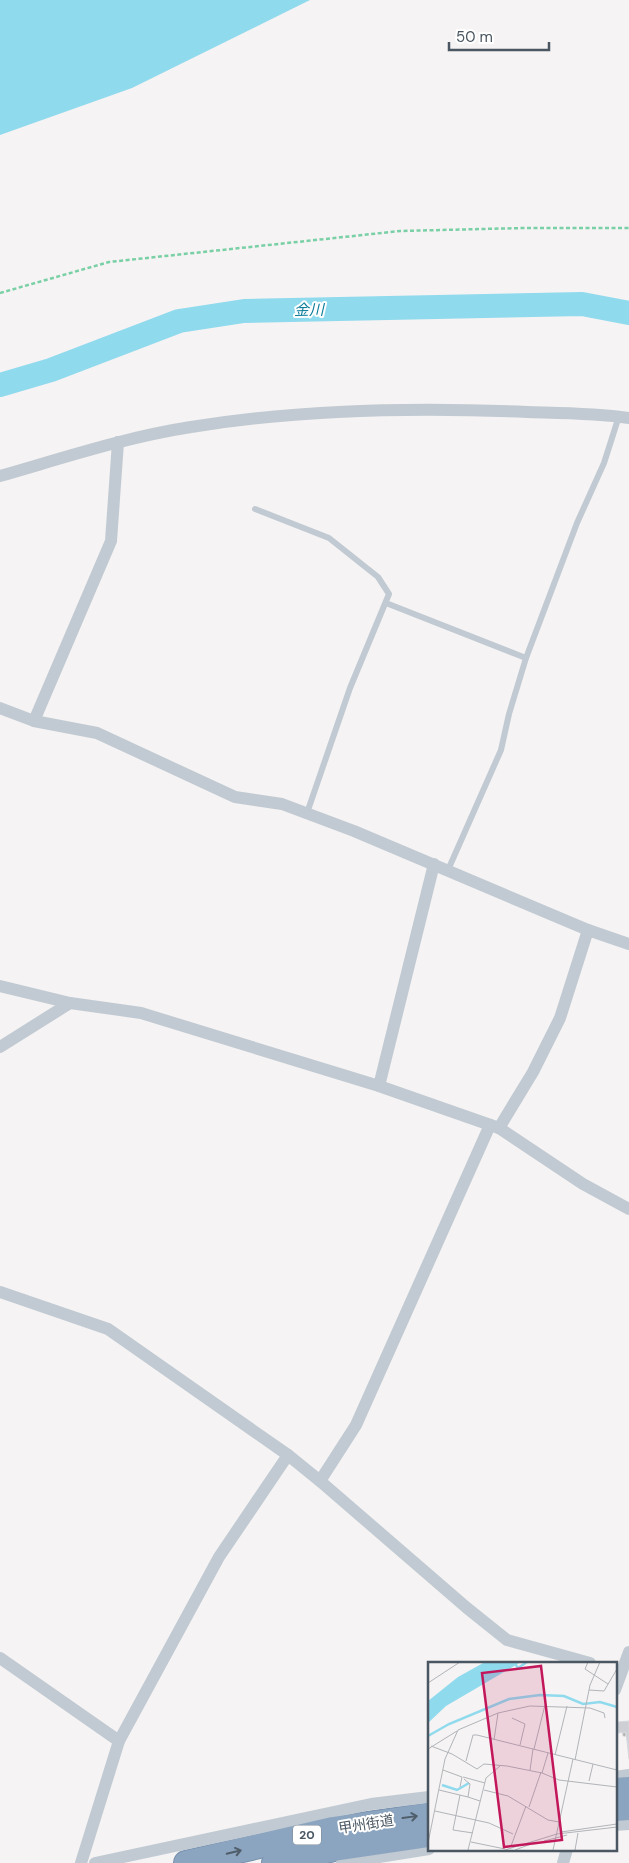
<svg xmlns="http://www.w3.org/2000/svg" width="629" height="1863" font-family="'DM Sans','Noto Sans JP',sans-serif">
<style>
.water{fill:#90daee}
.lines{fill:none;stroke-linecap:round;stroke-linejoin:round}
.river{stroke:#90daee;stroke-width:24}
.building{fill:#cdcfd5;stroke:#d7d9de;filter:url(#shadow)}
.highway-casing{stroke:#7690ad;stroke-width:26}
.path{stroke:#7ad0a6;stroke-width:2.5;stroke-dasharray:4 2.5;stroke-linecap:butt}
.lane{stroke:#c1cad2;stroke-width:6}
.street{stroke:#c1cad2;stroke-width:12}
.highway{stroke:#8ba5c1;stroke-width:24}
.oneway{stroke:#505e6b}
.labels{text-anchor:middle;stroke-width:4;stroke-linejoin:round;paint-order:stroke}
.shield{fill:#fff;stroke:#808990;stroke-width:1}
.shield-label{font-size:12px;font-weight:bold;fill:#4a5661}
.street-label{font-size:14px;fill:#4a5661;stroke:#fff}
.water-label{font-size:15px;font-style:italic;fill:#0c7c9b;stroke:#fff}
.inset-river{fill:none;stroke:#90daee;stroke-width:2.5}
.inset-road{fill:none;stroke:#b1b4b9;stroke-width:1}
.view{fill:#c2185b;fill-opacity:0.15;stroke:#c2185b;stroke-width:2.5}
.inset-edge{fill:none;stroke:#4a5661;stroke-width:2.5}
</style>
<defs>
<filter id="shadow"><feDropShadow dx="5.5" dy="3" stdDeviation="0" flood-color="#0004"/></filter>
</defs>
<rect width="100%" height="100%" fill="#f5f3f3"/>
<path class="water" d="M 0,0 L 310,0 L 132,88 L 0,135 Z"/>
<g class="lines">
<path class="river" d="M 0,385 L 51,370 L 179,321 L 244,311 L 582,304 L 629,313"/>
</g>
<path class="building" d="M 629,1721 L 629,1759 L 626,1732 L 618,1733 L 617,1722 Z"/>
<g class="lines">
<defs>
<g id="highway">
<path d="M 615,1790 L 629,1789"/>
<path d="M 615,1809 L 629,1808"/>
<path d="M 186,1863 L 333,1829 L 429,1815"/>
<path d="M 274,1863 L 334,1849 L 429,1835"/>
</g>
</defs>
<use href="#highway" class="highway-casing"/>
<path class="path" d="M 0,293 L 109,262 L 400,231 L 524,228 L 629,228"/>
<g class="lane">
<path d="M 255,509 L 329,538 L 378,577 L 389,594 L 350,688 L 307,813"/>
<path d="M 386,603 L 526,658"/>
<path d="M 448,870 L 501,750 L 509,714 L 526,658 L 577,523 L 604,463 L 619,416"/>
</g>
<g class="street">
<path d="M 0,476 C 63,458 126,437 191,427 C 302,409 415,407 527,412 C 561,413 595,413 629,418"/>
<path d="M 0,708 L 34,721 L 97,733 L 235,797 L 282,804 L 354,831 L 588,930 L 629,944"/>
<path d="M 34,721 L 111,541 L 118,442"/>
<path d="M 0,986 L 70,1003 L 141,1013 L 379,1086 L 499,1128 L 583,1184 L 629,1209"/>
<path d="M 0,1047 L 70,1003"/>
<path d="M 379,1086 L 434,864"/>
<path d="M 499,1128 L 533,1072 L 560,1018 L 588,930"/>
<path d="M 0,1292 L 108,1329 L 288,1455 L 320,1481 L 467,1608 L 507,1640 L 590,1663"/>
<path d="M 320,1481 L 356,1425 L 490,1125"/>
<path d="M 0,1658 L 119,1741"/>
<path d="M 615,1690 L 629,1652"/>
<path d="M 615,1777 L 629,1775"/>
<path d="M 615,1825 L 629,1824"/>
<path d="M 81,1863 L 119,1741 L 219,1557 L 288,1455"/>
<path d="M 95,1863 L 371,1804 L 429,1797"/>
<path d="M 342,1863 L 429,1849"/>
<path d="M 563,1863 L 567,1849"/>
</g>
<use href="#highway" class="highway"/>
</g>
<defs><path id="oneway-shaft" d="M-6 0H5M1.5-3L5.5 0L1.5 3" fill="none" stroke-width="1.6" stroke-linecap="round" stroke-linejoin="round" transform="scale(1.25)"/></defs>
<g class="oneway">
<use href="#oneway-shaft" transform="translate(410 1817) rotate(-8)"/>
<use href="#oneway-shaft" transform="translate(234 1852) rotate(-13)"/>
</g>
<g class="labels">
<rect class="shield" x="293" y="1825.5" width="28" height="19" rx="4"/>
<g class="shield-label">
<text x="307" y="1839">20</text>
</g>
<g class="street-label">
<text transform="translate(366 1824) rotate(-9)" y="5">甲州街道</text>
</g>
<g class="water-label">
<text transform="translate(309 310) rotate(-1)" y="5">金川</text>
</g>
</g>
<g transform="translate(428 1662)">
<rect width="189" height="189" fill="#f5f3f3"/>
<path d="M 57,0 L 93,0 L 18,44 L 0,61 L 0,39 L 30,15 Z" fill="#90daee"/>
<path class="inset-river" d="M 86,0 L 90,6 L 99,0M 0,74 L 21,62 L 81,37 L 112,33 L 136,34 L 155,42 L 172,40 L 189,45M 14,123 L 29,128 L 41,121"/>
<path class="inset-road" d="M 160,0 L 157,7 L 180,22M 0,21 L 32,0M 161,28 L 176,29 L 189,7M 84,56 L 97,62 L 92,83M 66,78 L 70,51M 3,84 L 24,92 L 49,107 L 56,102 L 79,104 L 114,111 L 131,118 L 189,125M 0,87 L 29,69M 106,87 L 117,43M 127,93 L 139,44M 147,98 L 162,23 L 172,0M 38,99 L 45,73 L 49,73 L 189,108M 15,108 L 34,115 L 32,125M 102,108 L 105,87M 114,111 L 120,91M 35,115 L 57,121M 36,117 L 42,122 L 40,135 L 52,139M 161,119 L 165,102M 11,128 L 40,135M 56,128 L 80,134 L 120,158 L 131,160M 32,133 L 25,168 L 45,171M 101,145 L 113,110M 7,149 L 61,161 L 85,172M 133,170 L 189,162M 116,179 L 139,173M 43,180 L 77,187M 0,181 L 17,97 L 30,68 L 70,51 L 102,44 L 162,46 L 176,51 L 177,56M 83,184 L 98,144M 40,188 L 58,116 L 72,104M 77,188 L 129,172 L 189,165M 87,188 L 103,182M 125,188 L 145,97M 147,188 L 150,171"/>
<path class="view" d="M 113,4 L 134,178 L 76,185 L 54,11 Z"/>
<rect width="189" height="189" class="inset-edge"/>
</g>
<path d="M449 42v8h100v-8" fill="none" stroke="#4a5661" stroke-width="2.5"/>
<text x="456" y="42" font-size="15" fill="#4a5661" stroke="#ffffff" stroke-width="4" paint-order="stroke">50 m</text>
</svg>
